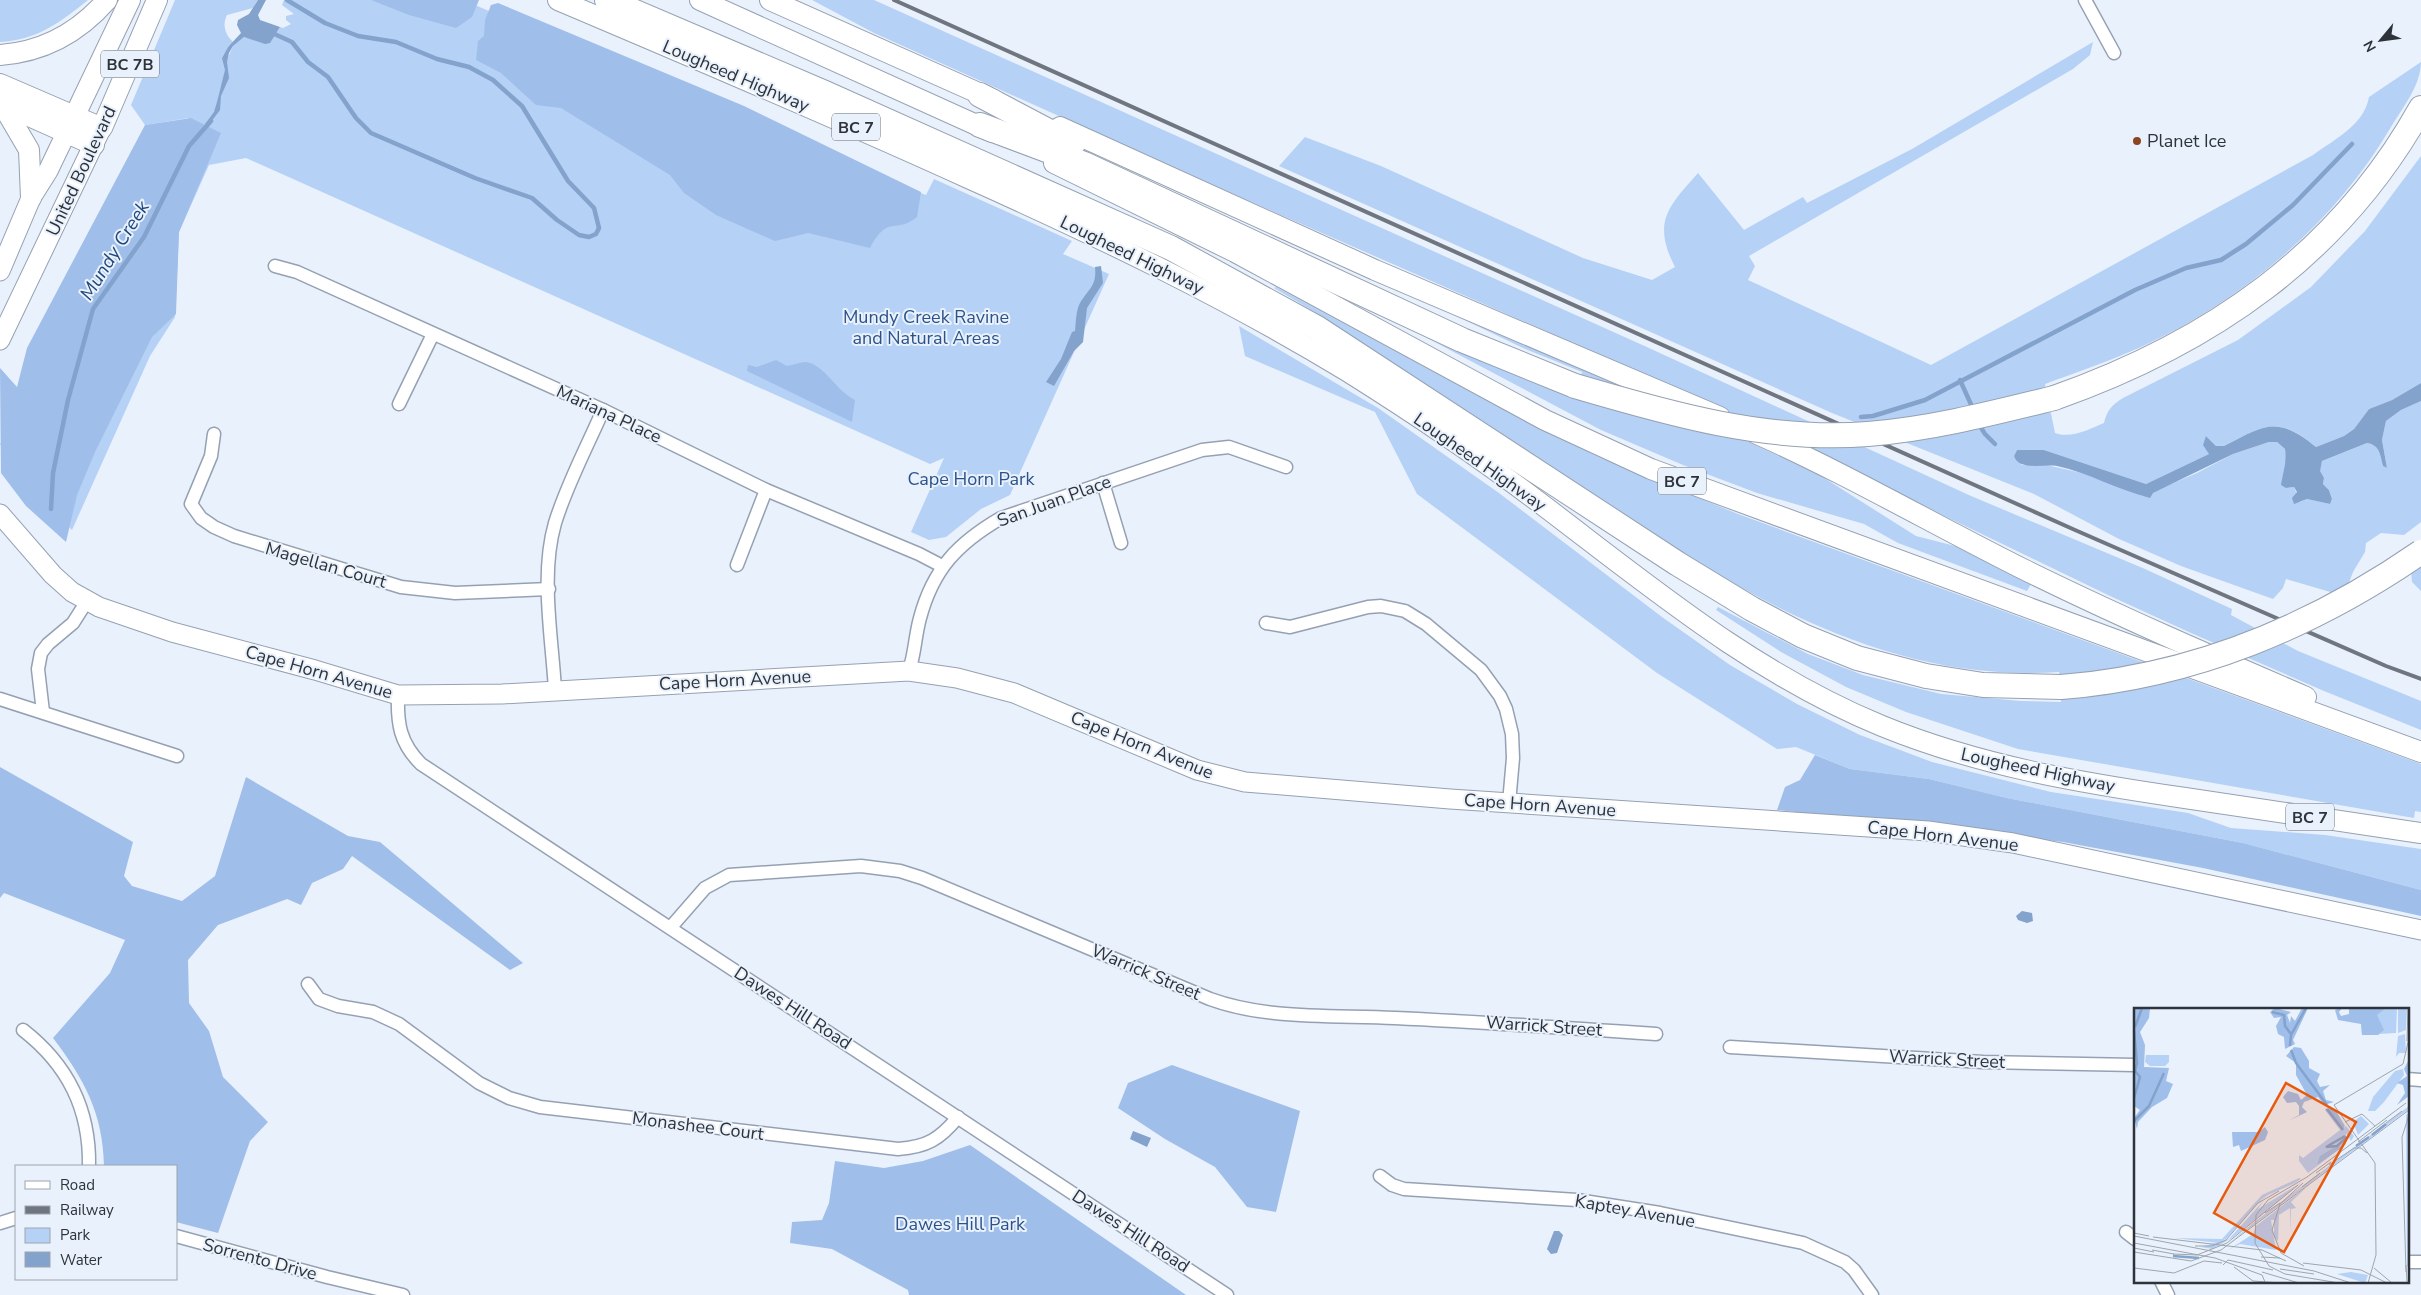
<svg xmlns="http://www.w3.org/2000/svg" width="2421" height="1295" font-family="'Nunito Sans',sans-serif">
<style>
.green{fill:#b6d1f6}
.forest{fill:#9fbeea}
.water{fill:#83a2cc}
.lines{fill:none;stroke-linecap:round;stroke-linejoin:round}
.stream{stroke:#83a2cc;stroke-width:4.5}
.street-casing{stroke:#95a1b2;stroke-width:15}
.secondary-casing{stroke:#95a1b2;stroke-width:21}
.primary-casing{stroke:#95a1b2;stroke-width:22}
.highway-casing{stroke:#95a1b2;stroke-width:26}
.street{stroke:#fff;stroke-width:12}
.secondary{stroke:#fff;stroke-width:19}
.primary{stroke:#fff;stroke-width:20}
.highway{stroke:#fff;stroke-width:24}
.rail{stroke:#70767f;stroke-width:4}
.highway-bridge-casing{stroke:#95a1b2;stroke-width:26;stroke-linecap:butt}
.highway-bridge{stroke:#fff;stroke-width:24}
.poi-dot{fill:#8b451f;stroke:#e9f1fc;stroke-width:2}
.labels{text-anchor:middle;stroke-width:4;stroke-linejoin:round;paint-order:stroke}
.shield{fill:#e9f1fc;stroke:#666c74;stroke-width:1}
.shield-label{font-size:16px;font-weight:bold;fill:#2e333a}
.street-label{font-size:18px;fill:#2e333a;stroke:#e9f1fc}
.poi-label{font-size:18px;fill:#2e333a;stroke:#e9f1fc;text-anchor:start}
.park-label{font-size:18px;fill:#2b538a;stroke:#e9f1fc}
.water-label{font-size:19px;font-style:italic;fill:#20487d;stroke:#e9f1fc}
.inset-river{fill:none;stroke:#83a2cc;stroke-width:2.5}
.inset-road{fill:none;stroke:#9ea5ae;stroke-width:1}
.view{fill:#e8590c;fill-opacity:0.15;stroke:#e8590c;stroke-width:2.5}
.inset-edge{fill:none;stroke:#2e333a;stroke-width:2.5}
</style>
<rect width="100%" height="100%" fill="#e9f1fc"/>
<g class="green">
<path d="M 0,0 L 88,0 C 61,22 37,40 0,42 Z"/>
<path d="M 175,0 L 258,0 L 253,8 L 227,15 C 222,25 225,34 233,42 L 228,47 L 222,58 L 227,60 L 233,46 L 244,37 L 252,38 L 277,32 L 280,27 L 283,28 L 291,24 L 286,20 L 286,16 L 294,14 L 282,5 L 284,0 L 464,0 L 712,111 L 926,195 L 934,179 L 1072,241 L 1063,254 L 1109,274 L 1010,495 L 981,509 L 946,537 L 929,540 L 911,532 L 944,458 L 930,464 L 246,158 L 209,165 L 179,232 L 175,317 L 150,356 L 72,530 L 36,494 L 0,444 L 189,118 L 145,125 L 131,105 Z"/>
<path d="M 812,0 L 874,0 L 1649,348 L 1971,496 L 2145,569 L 2232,609 L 2231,615 L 2298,651 L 2421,701 L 2421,730 L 2324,691 L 2191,633 L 2110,596 L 1721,408 L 1208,183 L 874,33 Z"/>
<path d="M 2093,42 L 2090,55 L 2073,69 L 1749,256 L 1755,266 L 1748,280 L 1931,365 L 2313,155 C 2335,139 2364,125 2369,97 L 2421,62 C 2421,85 2403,107 2391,127 C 2335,223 2242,301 2141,347 C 2110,361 2077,372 2045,384 L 2055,433 C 2071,439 2090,429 2104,423 C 2107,410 2112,405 2123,398 L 2238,340 L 2311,287 L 2365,231 L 2421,156 L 2421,383 L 2392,400 L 2369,409 L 2354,429 L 2344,436 L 2316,447 C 2278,415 2265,425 2224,446 L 2216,446 L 2206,436 L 2209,454 L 2146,484 L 2044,450 L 2017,450 L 2014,456 L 2022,465 L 2042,464 L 2082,473 L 2143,496 L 2197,473 L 2233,454 L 2269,442 L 2277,442 L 2285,449 L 2287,466 L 2282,479 L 2286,488 L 2294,487 L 2300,502 L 2307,499 L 2330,504 L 2332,499 L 2329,490 L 2323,484 L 2324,478 L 2319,471 L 2322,461 L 2367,443 C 2380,445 2380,455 2383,466 L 2387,468 L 2382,440 L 2386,421 L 2401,410 L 2421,401 L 2421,522 L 2404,535 L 2381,533 L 2366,543 L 2365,552 L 2353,572 L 2344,596 L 2286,579 L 2283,588 L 2273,599 L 2181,566 L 2119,539 L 2034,494 L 1832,413 L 1279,166 L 1305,137 L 1381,166 L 1583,258 L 1652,280 L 1675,267 C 1652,222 1668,207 1698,173 L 1744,230 L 1803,197 L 1807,203 L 1912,149 Z"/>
<path d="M 1354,267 L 1630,387 L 1755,445 L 1821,476 L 1916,536 L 1955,546 L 2031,584 L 2027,591 L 1898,543 L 1864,524 L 1757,493 L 1683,465 L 1601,430 L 1361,303 L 1574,397 L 1582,372 L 1523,348 Z"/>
<path d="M 1276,287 L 1493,404 L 1599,457 L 1738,514 L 2421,764 L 2421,812 L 2415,811 L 2414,818 L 2018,749 L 1906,712 L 1846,687 L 1781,652 L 1716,610 L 1718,607 L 1808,654 L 1863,675 L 1941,694 L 2021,701 L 2061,702 L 2059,672 C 1863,685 1702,568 1547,464 C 1470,412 1391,362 1313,311 L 1274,288 Z"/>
<path d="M 1239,326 L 1378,408 L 1499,493 L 1662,617 L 1730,665 L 1797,704 L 1860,735 L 1932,762 L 2051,792 L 2188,813 L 2231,828 L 2325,835 L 2421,849 L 2421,890 L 2243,843 L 2007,798 L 1929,779 L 1850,769 L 1796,747 L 1777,749 L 1657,673 L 1417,494 L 1375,412 L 1245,356 Z"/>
<path d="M 2421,562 L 2421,591 L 2412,582 L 2411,570 Z"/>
</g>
<g class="forest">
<path d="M 371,0 L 479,0 L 472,17 L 456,28 L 409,15 Z"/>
<path d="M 498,3 L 744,106 L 921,192 L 917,217 C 895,235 889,213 870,248 L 808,233 L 775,241 L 716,215 L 684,193 L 670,175 L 561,108 L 536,105 L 501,73 L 476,60 L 478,41 L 484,36 L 485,20 L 491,5 Z"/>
<path d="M 191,118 L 221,133 L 179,232 L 176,314 L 152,337 L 95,452 L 77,495 L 66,542 L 26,506 L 1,473 L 0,368 L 17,387 L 27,348 L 145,125 Z"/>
<path d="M 776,360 L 787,366 C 793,365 801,362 806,362 C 824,364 835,390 855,400 L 852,422 L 747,371 L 748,365 L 757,367 Z"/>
<path d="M 1815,755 L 1850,769 L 1929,779 L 2007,798 L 2243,843 L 2421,890 L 2421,916 L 2203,868 L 2063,842 L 1777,810 L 1785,787 L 1800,780 Z"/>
<path d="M 0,767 L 133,842 L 124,876 L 132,886 L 182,901 L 215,876 L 246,777 L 348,836 L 380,842 L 523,963 L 510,970 L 352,856 L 343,869 L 312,883 L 301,905 L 287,899 L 218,925 L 188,960 L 189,1003 L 209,1031 L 223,1077 L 268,1122 L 250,1141 L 218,1233 L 176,1222 L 176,1166 L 104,1166 C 103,1113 84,1079 53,1038 L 110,973 L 125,940 L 4,893 L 0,898 Z"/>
<path d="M 1172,1065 L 1300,1111 L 1276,1212 L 1247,1207 L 1215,1167 L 1165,1139 L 1118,1108 L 1128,1083 Z"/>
<path d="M 970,1145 L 1186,1295 L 909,1295 L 908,1290 L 832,1249 L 790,1243 L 792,1222 L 822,1220 L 829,1203 L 835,1161 L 884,1168 L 923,1161 Z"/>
</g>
<g class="water">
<path d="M 258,0 L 266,0 L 258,15 L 260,20 L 280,27 L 270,43 L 265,44 L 244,37 L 233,46 L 229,53 L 227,62 L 229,78 L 221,96 L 220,110 L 208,126 L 205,124 L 214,112 L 217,102 L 225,70 L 222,58 L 228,47 L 241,33 L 237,25 L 238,20 L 249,14 Z"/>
<path d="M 1101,266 L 1103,283 L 1087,308 L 1083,342 L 1074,351 L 1054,386 L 1046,382 L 1061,359 L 1072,332 L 1075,331 C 1076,322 1076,310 1080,303 C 1089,288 1097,286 1095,267 Z"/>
<path d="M 2421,383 L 2421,401 L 2401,410 L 2386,421 L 2382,440 L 2387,468 L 2383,466 C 2380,455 2380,445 2367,443 L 2322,461 L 2320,471 L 2324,478 L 2323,484 L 2329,490 L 2332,499 L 2330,504 L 2307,499 L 2294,504 L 2292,498 L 2297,492 L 2294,487 L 2286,488 L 2281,485 C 2283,471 2287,464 2285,449 L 2277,442 L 2269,442 L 2233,454 L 2153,493 L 2150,498 C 2118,490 2089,473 2057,466 C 2043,464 2019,471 2014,456 L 2017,450 L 2044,450 L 2146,484 L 2209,454 L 2203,445 L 2206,436 L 2216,446 L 2224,446 C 2265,425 2277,415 2316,447 L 2344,436 L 2354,429 L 2369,409 L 2392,400 Z"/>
<path d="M 2022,911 L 2032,913 L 2033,921 L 2027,923 L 2018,920 L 2016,916 Z"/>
<path d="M 1133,1131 L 1151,1138 L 1147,1147 L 1130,1139 Z"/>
<path d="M 1554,1231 L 1559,1231 L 1563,1235 L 1557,1253 L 1551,1254 L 1547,1249 Z"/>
</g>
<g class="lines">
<g class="stream">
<path d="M 270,32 L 292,42 L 308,62 L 328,77 L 356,118 L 371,133 L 475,178 L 532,198 L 557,220 L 579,235 L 589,237 L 596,234 L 599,228 L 594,208 L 568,181 L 522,106 L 493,80 L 469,67 L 437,59 L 396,42 L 358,36 L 325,23 L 287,0"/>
<path d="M 1960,380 L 1974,411"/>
<path d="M 1861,417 L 1873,416 L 1925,400 L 2135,290 L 2186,268 L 2221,260 L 2246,244 L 2293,205 L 2352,144"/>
<path d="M 1978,423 L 1985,434 L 1995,444"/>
<path d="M 51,509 L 53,473 L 68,400 L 93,309 L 144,237 L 189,146 L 211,121"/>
</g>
<defs>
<g id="street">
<path d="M 2085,0 L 2114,53"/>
<path d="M 275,266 L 297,272 L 603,410 L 766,490 L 919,554 L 942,566"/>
<path d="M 399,404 L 433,334"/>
<path d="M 214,434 L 211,456 L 191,504 L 201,518 L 214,527 L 234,536 L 401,587 L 455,593 L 549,589"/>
<path d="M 1103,483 L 1121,543"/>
<path d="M 737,565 L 766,490"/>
<path d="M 1266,623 L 1290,627 L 1368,607 L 1381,606 L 1405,611 L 1426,624 L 1481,670 L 1500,696 L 1506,709 L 1512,734 L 1513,758 L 1509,803"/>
<path d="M 909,671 C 915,653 915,636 920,618 C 933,569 958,543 1001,518 L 1202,450 L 1229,447 L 1286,467"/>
<path d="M 555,690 C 552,637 540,575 555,523 C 567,484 587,447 603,410"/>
<path d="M 398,695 C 397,724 400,743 421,764 L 1227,1295"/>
<path d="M 0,699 L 177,756"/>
<path d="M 43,712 L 38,669 L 41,653 L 48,644 L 73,623 L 87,601"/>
<path d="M 671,927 L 705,888 L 729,875 L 861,866 L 900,871 L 922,878 L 1210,999 C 1268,1020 1334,1015 1395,1018 C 1482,1022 1569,1028 1656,1034"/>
<path d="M 308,984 L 319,999 L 338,1006 L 373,1012 L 399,1024 L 479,1083 L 509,1098 L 540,1107 L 898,1149 C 927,1147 940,1139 958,1117"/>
<path d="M 23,1030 C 68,1065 90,1109 89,1166"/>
<path d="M 1730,1047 L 1983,1062 L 2135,1065"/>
<path d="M 2407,1079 L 2421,1080"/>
<path d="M 1380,1176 L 1392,1185 L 1404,1189 L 1577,1200 L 1660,1213 L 1803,1243 L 1845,1262 L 1854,1270 L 1872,1295"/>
<path d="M 0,1223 L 16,1218"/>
<path d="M 2126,1232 L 2135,1239"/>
<path d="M 176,1236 L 327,1277 L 403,1295"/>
<path d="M 2407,1262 L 2421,1262"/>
<path d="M 2161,1281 L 2168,1295"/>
</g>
<g id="secondary">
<path d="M 0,271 L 31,198 L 48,171 L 73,119"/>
<path d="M 0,340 L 100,131"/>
<path d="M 0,514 L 53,575 L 72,592 L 99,607 L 172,632 L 315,670 L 398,695 L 502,694 L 909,671 L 957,678 L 1014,693 L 1197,770 L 1245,782 L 1450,799 L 1928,831 L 2013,843 L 2421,930"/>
</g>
<g id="primary">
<path d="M 558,0 C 695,58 832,116 968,178 C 1098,236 1225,297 1347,371 C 1414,413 1481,458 1544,506 C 1652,588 1755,674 1882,726 C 1980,766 2081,783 2185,798 C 2263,810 2342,821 2421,833"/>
<path d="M 700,0 L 992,132"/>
<path d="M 770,0 L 994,100"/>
<path d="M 0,55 C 43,52 79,32 107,0"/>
<path d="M 0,84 L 102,128 L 157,0"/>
<path d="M 0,103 L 94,145"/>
<path d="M 2,104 L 29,150 L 31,198"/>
<path d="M 75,115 L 130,0"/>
<path d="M 1060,127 L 1375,270 L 1720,417"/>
<path d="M 1054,163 L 1235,252 L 1545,420 L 1651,469 L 2421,752"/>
<path d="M 1755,433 C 1847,474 1933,524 2023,569 C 2116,615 2211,656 2306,697"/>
</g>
<g id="highway">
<path d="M 607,0 L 825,93 L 1171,248 L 1317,328 L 1678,564 L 1752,609 L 1803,636 L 1857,658 L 1926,676 L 1983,685 L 2061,687"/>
<path d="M 980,95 L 1073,144"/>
<path d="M 980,125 L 1084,164 L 1462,340 L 1575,386"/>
<path d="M 2054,398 C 2210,343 2339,255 2421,108"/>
</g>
</defs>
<use href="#street" class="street-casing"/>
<use href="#secondary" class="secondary-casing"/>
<use href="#primary" class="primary-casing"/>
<use href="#highway" class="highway-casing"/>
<use href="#street" class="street"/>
<use href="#secondary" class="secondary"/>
<use href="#primary" class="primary"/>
<use href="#highway" class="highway"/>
<path class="rail" d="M 894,0 L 2075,530 L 2386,666 L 2421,679"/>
<defs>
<g id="highway-bridge">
<path d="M 1575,386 C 1670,414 1768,442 1868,434 C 1931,429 1993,413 2054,398"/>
<path d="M 2061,687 C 2192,677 2314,626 2421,552"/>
</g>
</defs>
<use href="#highway-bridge" class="highway-bridge-casing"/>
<use href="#highway-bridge" class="highway-bridge"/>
</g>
<circle class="poi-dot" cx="2137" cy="141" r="5"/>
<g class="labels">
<g class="shield">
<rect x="101" y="50.5" width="58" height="27" rx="4"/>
<rect x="832" y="113.5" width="48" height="27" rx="4"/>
<rect x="1658" y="467.5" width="48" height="27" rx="4"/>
<rect x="2286" y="803.5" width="48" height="27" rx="4"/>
</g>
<g class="shield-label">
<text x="130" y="70">BC 7B</text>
<text x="856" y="133">BC 7</text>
<text x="1682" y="487">BC 7</text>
<text x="2310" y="823">BC 7</text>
</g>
<g class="street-label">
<text transform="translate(736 76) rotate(23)" y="6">Lougheed Highway</text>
<text transform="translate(81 171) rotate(-65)" y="6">United Boulevard</text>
<text transform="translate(1132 255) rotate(26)" y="6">Lougheed Highway</text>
<text transform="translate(609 414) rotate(25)" y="6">Mariana Place</text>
<text transform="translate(1480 462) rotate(35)" y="6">Lougheed Highway</text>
<text transform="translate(1054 501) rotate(-20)" y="6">San Juan Place</text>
<text transform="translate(326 565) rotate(16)" y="6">Magellan Court</text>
<text transform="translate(319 672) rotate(16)" y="6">Cape Horn Avenue</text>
<text transform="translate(735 680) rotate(-3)" y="6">Cape Horn Avenue</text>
<text transform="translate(1142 745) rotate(22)" y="6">Cape Horn Avenue</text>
<text transform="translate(2038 770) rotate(12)" y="6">Lougheed Highway</text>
<text transform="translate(1540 805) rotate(4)" y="6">Cape Horn Avenue</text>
<text transform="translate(1943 836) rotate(7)" y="6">Cape Horn Avenue</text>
<text transform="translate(1146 972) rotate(23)" y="6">Warrick Street</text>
<text transform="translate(793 1008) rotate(33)" y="6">Dawes Hill Road</text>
<text transform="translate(1544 1026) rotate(4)" y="6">Warrick Street</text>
<text transform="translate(1947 1059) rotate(3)" y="6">Warrick Street</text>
<text transform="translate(698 1126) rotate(7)" y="6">Monashee Court</text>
<text transform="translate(1635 1211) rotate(10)" y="6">Kaptey Avenue</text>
<text transform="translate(1131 1231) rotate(33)" y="6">Dawes Hill Road</text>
<text transform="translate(260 1259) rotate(15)" y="6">Sorrento Drive</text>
</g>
<g class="poi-label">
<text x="2147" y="147">Planet Ice</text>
</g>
<g class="park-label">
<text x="926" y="323">Mundy Creek Ravine<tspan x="926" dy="21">and Natural Areas</tspan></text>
<text x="971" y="485">Cape Horn Park</text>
<text x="960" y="1230">Dawes Hill Park</text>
</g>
<g class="water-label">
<text transform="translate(114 250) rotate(-58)" y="7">Mundy Creek</text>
</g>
</g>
<g transform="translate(2134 1008)">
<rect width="275" height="275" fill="#e9f1fc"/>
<path d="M 239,0 L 263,0 L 262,25 L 228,27 L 227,8 ZM 264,0 L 273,0 L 272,22 L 264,25 ZM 271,26 L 272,45 L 265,45 L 262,49 L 264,28 ZM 12,47 L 35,47 L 35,54 L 31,58 L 16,58 L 11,54 ZM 269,61 L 270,67 L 250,94 L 241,103 L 234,103 L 239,89 L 261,63 ZM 275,98 L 275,101 L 94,236 L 119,215 ZM 198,100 L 210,120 L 212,118 L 220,128 L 217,133 L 212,125 L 212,136 L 174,165 L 165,153 L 165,147 L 169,150 L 206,122 L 191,102 ZM 275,105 L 275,258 L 273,258 L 272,107 ZM 227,108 L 235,116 L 224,127 L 219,114 ZM 165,170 L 167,171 L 159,176 L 134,187 L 127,192 L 93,230 L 85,235 L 40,230 L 88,231 L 128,187 ZM 168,174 L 98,230 L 78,241 L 67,239 L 95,231 L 130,192 L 124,201 ZM 175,177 L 157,194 L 162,200 L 157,201 L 157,225 L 156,200 L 145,207 L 144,233 L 140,229 L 140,212 L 137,212 L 142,242 L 106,236 L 94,242 L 119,226 L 122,218 ZM 217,264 L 234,267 L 231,275 L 203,266 Z" fill="#b6d1f6"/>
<path d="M 0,0 L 16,0 L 15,10 L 6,24 L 11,37 L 10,59 L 35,60 L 32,73 L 39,76 L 33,90 L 18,99 L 4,114 L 3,121 L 0,110 L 6,102 L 0,98 ZM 141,0 L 157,4 L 153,7 L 156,15 L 157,8 L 161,13 L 168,0 L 174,0 L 159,32 L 161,36 L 151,41 L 150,29 L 144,26 L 142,18 L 147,9 L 140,10 L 136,4 ZM 206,0 L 208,0 L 205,4 L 207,8 L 215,6 L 215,1 L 252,0 L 243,7 L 250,22 L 244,27 L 228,27 L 227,16 L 204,12 L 201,2 ZM 160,39 L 167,40 L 175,53 L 175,60 L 186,66 L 183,73 L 186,79 L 196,77 L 189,83 L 192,92 L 200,94 L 190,97 L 184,89 L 170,94 L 168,99 L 173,104 L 154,113 L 165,107 L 165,98 L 162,94 L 153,95 L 149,89 L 154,83 L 164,86 L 167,92 L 173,87 L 162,67 L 162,55 L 152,48 ZM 275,51 L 275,88 L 263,97 L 271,85 L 269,77 L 263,75 L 273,68 L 270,61 ZM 196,100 L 202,103 L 211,118 L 208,122 L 191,101 ZM 131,119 L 134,124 L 131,132 L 107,143 L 105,137 L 99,139 L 98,124 L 125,124 ZM 204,137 L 207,140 L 183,157 L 186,148 Z" fill="#9fbeea"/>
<path class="inset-river" d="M 138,4 L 150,7 L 151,18 L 157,26M 1,19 L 8,0M 0,23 L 3,55 L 1,63 L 6,69 L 0,90M 156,38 L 157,27 L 172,0M 157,42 L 162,55 L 193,97M 193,101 L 209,122M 0,113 L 15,98 L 30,65M 238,127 L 252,116M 211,128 L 192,139 L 203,138 L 213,129M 222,138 L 235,129M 39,248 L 65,250"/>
<path class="inset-road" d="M 273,33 L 274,0M 211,114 L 228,106 L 241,118M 252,115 L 268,103M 224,134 L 253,112M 195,157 L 220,140 L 227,140 L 233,145M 182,165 L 197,154M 169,175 L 146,196 L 138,222 L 147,245 L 170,258M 168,179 L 186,165M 131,205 L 146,195M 0,225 L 15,228M 0,228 L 180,263 L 217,275M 19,229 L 128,242 L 152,253M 0,235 L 81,250 L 128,267 L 131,274M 61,238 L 78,238 L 92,232 L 124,195 L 145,183M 0,240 L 20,244M 18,242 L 40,246M 0,244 L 57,253 L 87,242 L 275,102M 39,246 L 63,247 L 93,235 L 164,177M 127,249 L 146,250M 169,255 L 227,262 L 253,275M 89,257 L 94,252 L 139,262M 272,257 L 273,275M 100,259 L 119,273 L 147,275M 0,260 L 40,265 L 70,253 L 88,255M 240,260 L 258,275M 146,261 L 180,266M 128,264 L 165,275M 272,264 L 268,129 L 275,107M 205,275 L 151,266 L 135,258 L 121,235 L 122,207 L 134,192 L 173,169 L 272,95M 234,275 L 242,247 L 241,155 L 200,97 L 269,56 L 275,30"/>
<path class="view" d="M 152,75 L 222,114 L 150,244 L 80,205 Z"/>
<rect width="275" height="275" class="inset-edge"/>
</g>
<rect x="15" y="1165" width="162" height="115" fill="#e9f1fc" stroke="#9ea5ae"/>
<rect x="25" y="1181" width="25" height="8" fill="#ffffff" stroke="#9ea5ae"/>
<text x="60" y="1190" font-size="15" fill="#2e333a">Road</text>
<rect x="25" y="1206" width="25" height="8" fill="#70767f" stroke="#9ea5ae"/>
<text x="60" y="1215" font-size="15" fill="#2e333a">Railway</text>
<rect x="25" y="1228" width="25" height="15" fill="#b6d1f6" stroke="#9ea5ae"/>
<text x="60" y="1240" font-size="15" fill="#2e333a">Park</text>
<rect x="25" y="1252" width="25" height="15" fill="#83a2cc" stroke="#9ea5ae"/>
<text x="60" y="1265" font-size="15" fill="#2e333a">Water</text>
<g transform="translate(2381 40) rotate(241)" stroke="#e9f1fc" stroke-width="4" paint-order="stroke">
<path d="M0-4L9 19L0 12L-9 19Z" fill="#2e333a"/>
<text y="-8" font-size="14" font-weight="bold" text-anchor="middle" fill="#2e333a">N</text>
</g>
</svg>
